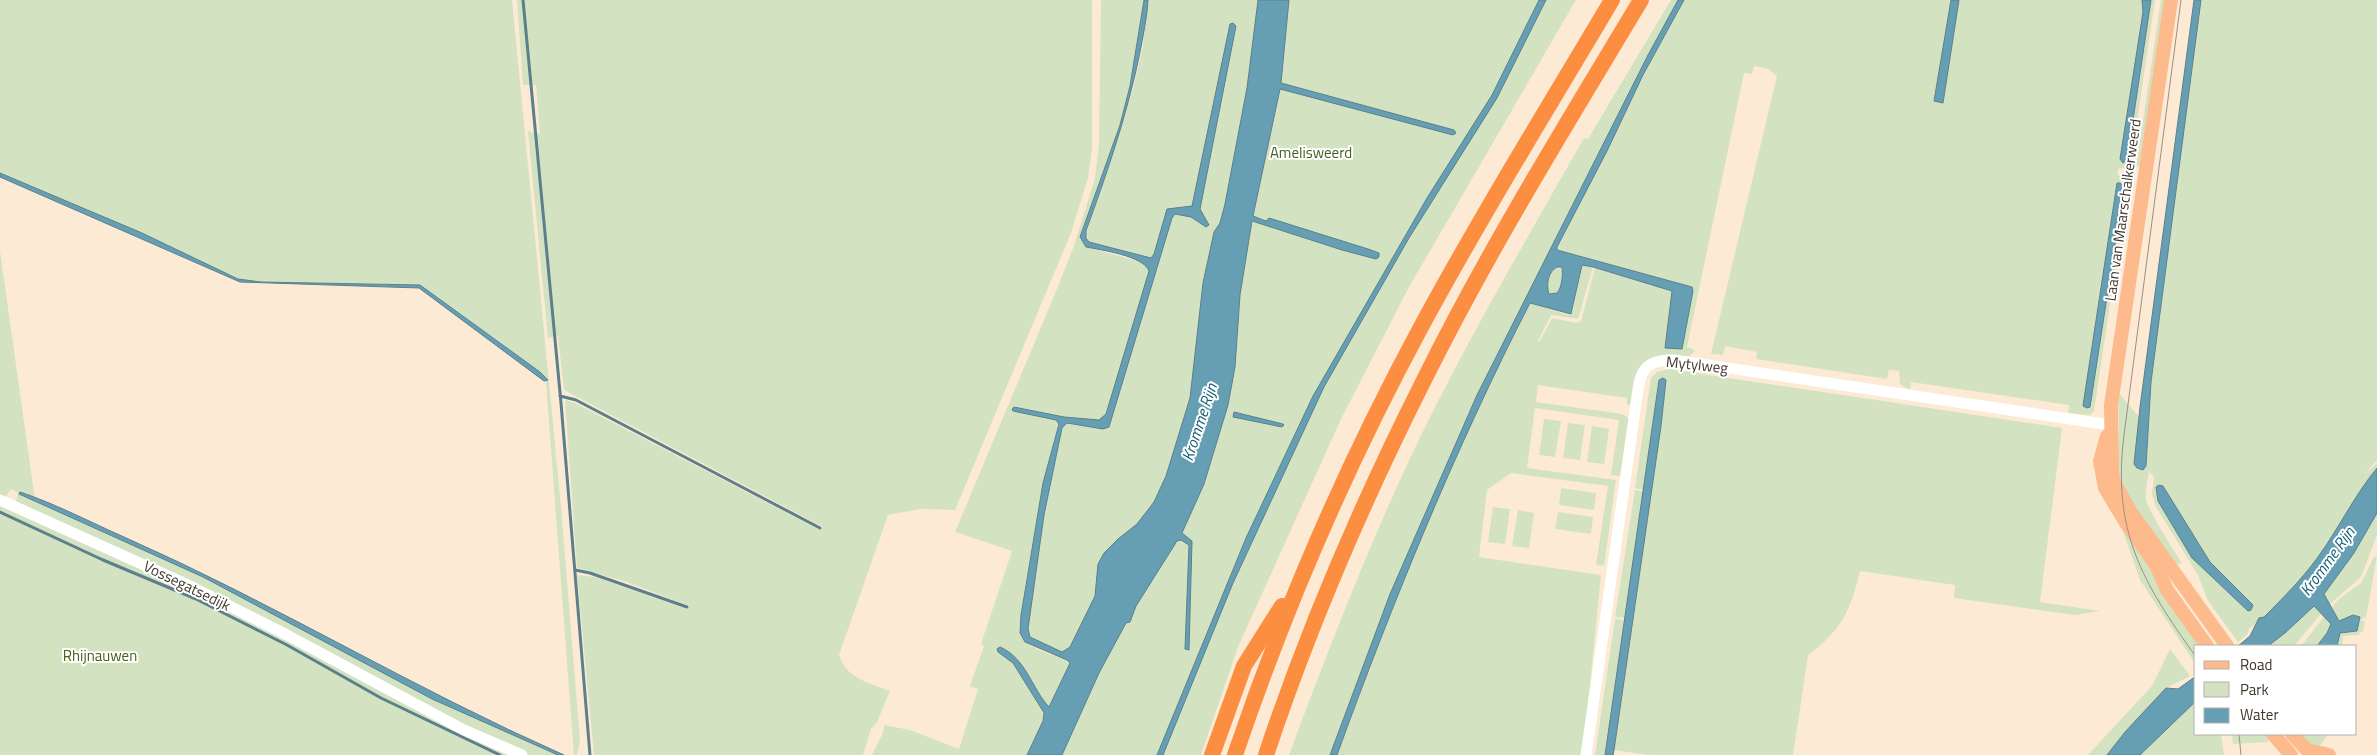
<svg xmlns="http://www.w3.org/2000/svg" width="2377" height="755" font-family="'Titillium Web',sans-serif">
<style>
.green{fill:#d3e3c2;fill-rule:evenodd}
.water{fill:#669fb3;stroke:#5b808b;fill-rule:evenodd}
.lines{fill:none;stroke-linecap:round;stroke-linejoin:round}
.stream{stroke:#5b808b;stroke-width:3}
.minor{stroke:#fff;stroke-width:11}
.major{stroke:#fdbb8d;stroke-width:14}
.highway{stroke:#fc8e41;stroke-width:16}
.tram{stroke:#9c8f80;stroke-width:1}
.labels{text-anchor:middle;stroke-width:4;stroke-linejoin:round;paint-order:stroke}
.park-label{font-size:15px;fill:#46601e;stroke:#fff}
.street-label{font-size:15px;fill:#40372d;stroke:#fff}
.water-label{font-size:16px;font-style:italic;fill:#146075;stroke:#fff}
</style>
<rect width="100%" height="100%" fill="#fcead5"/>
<g class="green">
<path d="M 0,0 L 512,0 L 561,507 L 580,741 L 577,755 L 574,755 L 546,382 L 420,285 L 261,282 L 238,279 L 91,211 L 0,173 Z"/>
<path d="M 517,0 L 1092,0 L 1092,148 L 1088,178 L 1071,233 L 955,510 L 920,509 L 888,515 L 839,655 C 846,678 869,683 890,691 L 877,722 L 871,729 L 863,755 L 594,755 L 577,575 L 595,577 L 687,609 L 690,606 L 624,581 L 577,568 L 565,400 L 575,403 L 820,530 L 823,527 L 564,390 L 558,336 L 548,338 L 528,131 L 540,134 L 536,85 L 523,85 Z"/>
<path d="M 1101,0 L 1144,0 L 1130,86 L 1120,125 L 1080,239 L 1087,247 L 1144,263 L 1145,258 L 1089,242 L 1086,234 L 1132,93 L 1143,46 L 1148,0 L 1576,0 L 1409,287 L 1341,419 L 1238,647 L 1201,755 L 1049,755 L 1088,667 L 1025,637 L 1038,518 C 1034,536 1015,626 1023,639 C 1028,648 1056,656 1067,660 L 1070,663 L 1049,707 C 1031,689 1027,659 1000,647 L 997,649 L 998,652 L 1013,663 L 1043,713 L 1043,721 L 1027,755 L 872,755 L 883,733 L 884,725 L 910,730 L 959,749 L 978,689 L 970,686 L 984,646 L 981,644 L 1012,551 L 955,532 L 1057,289 L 1074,246 L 1095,178 L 1099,144 ZM 1014,407 L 1053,415 L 1053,419 L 1013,411 L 1012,408 Z"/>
<path d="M 1671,0 L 1678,0 L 1648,55 L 1477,395 L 1390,594 L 1330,755 L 1289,755 C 1327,653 1366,552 1412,454 C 1464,345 1525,242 1584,138 L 1588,139 Z"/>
<path d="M 1684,0 L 2150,0 L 2125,162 L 2127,160 L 2151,0 L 2155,0 L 2130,169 L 2119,168 L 2117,175 L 2129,178 L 2094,411 L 2090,415 L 2068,413 L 2069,405 L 1911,382 L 1910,390 L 1900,384 L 1899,371 L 1889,370 L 1887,379 L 1756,359 L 1757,352 L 1725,346 L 1723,355 L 1711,354 L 1777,76 L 1768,69 L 1754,66 L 1752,74 L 1744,73 L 1687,347 L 1695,350 C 1689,362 1667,357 1655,357 L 1631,404 L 1627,405 L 1627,398 L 1538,385 L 1536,402 L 1622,414 L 1630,419 L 1621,476 L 1611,475 L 1619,420 L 1535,408 L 1527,468 L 1616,480 L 1604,566 L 1596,565 L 1608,486 L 1511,473 L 1487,490 L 1479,557 L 1601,575 L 1583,755 L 1337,755 L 1405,574 L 1464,438 L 1530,303 L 1569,315 L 1573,311 L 1582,265 L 1593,267 L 1578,319 L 1551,315 L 1538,341 L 1540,341 L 1552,318 L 1577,323 L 1581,321 L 1595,268 L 1672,291 L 1665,348 L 1682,348 L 1692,287 L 1557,250 L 1557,247 C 1600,165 1638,81 1684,0 ZM 2123,184 L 2124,187 L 2090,406 Z"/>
<path d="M 2161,0 L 2166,0 L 2141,165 L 2136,168 Z"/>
<path d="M 2201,0 L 2377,0 L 2377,460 L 2364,475 L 2377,463 L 2377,468 C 2354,496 2339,528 2318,557 C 2302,579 2283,598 2264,617 L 2259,618 L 2258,623 L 2249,628 L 2248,634 L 2238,642 L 2208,601 L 2198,575 L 2156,507 L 2152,494 L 2154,477 L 2149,471 C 2148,480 2145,490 2146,499 C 2147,508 2175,553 2182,563 L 2174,565 L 2120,485 L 2117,462 L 2119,429 L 2118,392 L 2139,417 L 2134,464 L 2146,435 L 2151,382 ZM 2163,486 L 2210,562 L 2253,605 L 2248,610 L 2192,558 L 2158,501 L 2156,487 Z"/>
<path d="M 0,251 L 35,500 L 20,495 L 203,577 L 432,699 L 558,755 L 526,755 L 16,502 L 18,493 L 11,489 L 5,498 L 0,497 Z"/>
<path d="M 1557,267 L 1562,267 C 1563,275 1562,286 1557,293 L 1548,294 C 1546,284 1548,272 1557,267 Z"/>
<path d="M 1669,369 L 2062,428 L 2040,602 L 2100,611 L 2075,615 L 1954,598 L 1955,585 L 1860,571 C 1851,610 1841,631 1808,655 L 1793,755 L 1649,755 L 1614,750 L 1661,426 L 1659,380 L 1644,490 L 1635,488 L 1651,378 L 1657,372 Z"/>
<path d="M 1544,419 L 1561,421 L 1555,457 L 1539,455 Z"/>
<path d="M 1568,423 L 1585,425 L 1580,460 L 1563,458 Z"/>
<path d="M 1592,426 L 1609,429 L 1604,464 L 1587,462 Z"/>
<path d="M 1561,488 L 1596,493 L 1594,510 L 1559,505 Z"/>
<path d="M 1635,490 L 1644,492 L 1625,618 L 1615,617 Z"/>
<path d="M 0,502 L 139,565 L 511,755 L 0,755 Z"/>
<path d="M 1493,507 L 1510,509 L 1505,544 L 1488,542 Z"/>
<path d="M 1518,510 L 1534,513 L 1529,548 L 1512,546 Z"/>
<path d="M 1558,512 L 1593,517 L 1591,534 L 1555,529 Z"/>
<path d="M 2377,513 L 2377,535 L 2361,577 L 2330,604 L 2324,594 L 2354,553 Z"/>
<path d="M 2119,520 L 2204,646 L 2196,646 L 2196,665 L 2140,580 Z"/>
<path d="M 2377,556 L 2366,618 L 2363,617 L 2362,621 L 2365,622 L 2363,632 L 2360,632 L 2359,635 L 2343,636 L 2342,646 L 2337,646 L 2340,633 L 2355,632 L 2361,619 L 2353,615 L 2339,621 L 2332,607 L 2338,600 L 2361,583 L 2374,557 Z"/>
<path d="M 2314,605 L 2321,614 L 2294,646 L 2268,646 L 2285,633 Z"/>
<path d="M 2324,617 L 2331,624 L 2327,633 L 2317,646 L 2301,646 Z"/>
<path d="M 1615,619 L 1624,620 L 1605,755 L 1595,755 Z"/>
<path d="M 2170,649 L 2190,676 L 2166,688 L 2125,732 L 2107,755 L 2088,755 L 2152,686 Z"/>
<path d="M 2196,701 L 2196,734 L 2221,734 L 2224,755 L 2140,755 Z"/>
<path d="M 2232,734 L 2269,734 L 2272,737 L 2267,742 L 2233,744 Z"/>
<path d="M 2296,734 L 2324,734 L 2327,736 L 2319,747 L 2309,745 Z"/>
</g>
<g class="water">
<path d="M 1144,0 L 1148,0 L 1147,12 C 1136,89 1112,159 1086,231 L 1086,238 L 1089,242 L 1151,258 L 1154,254 L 1167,209 L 1192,206 L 1230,24 L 1233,23 L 1236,26 L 1200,209 L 1209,225 L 1206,227 L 1191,217 L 1175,214 L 1172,218 L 1109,427 L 1103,429 L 1067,423 L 1062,428 L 1044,515 L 1028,629 L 1030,637 L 1062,652 L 1070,647 L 1095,596 L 1098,564 L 1104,553 L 1118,539 L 1137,524 L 1154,502 L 1166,476 L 1190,398 L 1203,283 L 1214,232 L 1220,223 L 1225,204 L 1247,88 L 1258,0 L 1289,0 L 1281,83 L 1454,130 L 1456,133 L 1453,135 L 1280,89 L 1253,216 L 1266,221 L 1269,218 L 1368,249 L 1379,253 L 1379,257 L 1376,259 L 1342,250 L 1252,221 L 1240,295 L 1235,367 L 1228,405 L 1204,484 L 1182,533 L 1192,541 L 1189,650 L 1185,649 L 1189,545 L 1181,540 L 1177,541 L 1136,606 L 1130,622 L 1126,623 L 1099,673 L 1062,755 L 1027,755 L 1043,721 L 1044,713 L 1013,663 L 998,652 L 997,649 L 1000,647 C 1026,658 1032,689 1049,707 L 1070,663 L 1067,660 L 1025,642 L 1020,633 L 1021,615 L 1043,483 L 1059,424 L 1056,420 L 1013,411 L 1012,409 L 1014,407 L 1064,417 L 1099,420 L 1106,414 L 1149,271 C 1144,256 1101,250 1086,247 L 1080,237 L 1120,125 L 1130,86 Z"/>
<path d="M 1539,0 L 1546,0 L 1497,98 L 1409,238 L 1324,387 L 1233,583 L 1163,755 L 1157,755 L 1246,538 L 1313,396 L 1427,198 L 1492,95 Z"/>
<path d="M 1678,0 L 1684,0 L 1643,75 L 1607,151 L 1557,247 L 1557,250 L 1692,287 L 1693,291 L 1682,349 L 1665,348 L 1672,291 L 1593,267 L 1582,265 L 1571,314 L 1530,303 C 1455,449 1393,601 1337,755 L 1330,755 L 1390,594 L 1477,395 L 1648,55 ZM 1557,267 L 1562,267 C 1563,275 1562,287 1557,293 L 1549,294 C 1546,284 1548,272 1557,267 Z"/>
<path d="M 1951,0 L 1959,0 L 1943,103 L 1934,101 Z"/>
<path d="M 2142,0 L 2151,0 L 2127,160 L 2123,163 L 2120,159 L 2143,12 Z"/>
<path d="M 2194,0 L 2201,0 L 2151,382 L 2146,466 L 2143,470 L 2137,468 L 2134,464 L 2140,407 Z"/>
<path d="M 0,173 L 142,233 L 238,279 L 261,282 L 420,285 L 540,372 L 548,380 L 544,381 L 419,288 L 240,282 L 0,177 Z"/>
<path d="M 2117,183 L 2120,183 L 2124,187 L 2090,407 L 2087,408 L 2083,406 L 2084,399 Z"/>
<path d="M 1663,378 L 1666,380 L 1661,426 L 1614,750 L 1613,755 L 1605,755 L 1659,380 Z"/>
<path d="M 1234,412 L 1283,424 L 1284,425 L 1282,427 L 1233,417 Z"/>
<path d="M 2377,468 L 2377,513 L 2354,553 L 2324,594 L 2339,621 L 2353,615 L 2360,617 L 2357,631 L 2340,633 L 2337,646 L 2317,646 L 2327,633 L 2331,624 L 2314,606 L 2285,633 L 2268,646 L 2238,646 L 2250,636 L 2259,618 L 2264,617 C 2283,598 2302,579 2318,557 C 2339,528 2354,496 2377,468 Z"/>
<path d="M 2159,485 L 2163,486 L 2210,562 L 2253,605 L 2251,610 L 2248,611 L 2192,558 L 2158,501 L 2156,487 Z"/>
<path d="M 20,492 C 56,504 90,522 124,537 C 274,603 414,689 564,755 L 558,755 L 432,699 L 203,577 L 19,494 Z"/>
<path d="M 2196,676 L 2196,701 L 2140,755 L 2107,755 L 2125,732 L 2166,688 L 2178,689 Z"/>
</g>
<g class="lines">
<g class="stream">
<path d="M 523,0 L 561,403 L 590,755"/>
<path d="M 560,396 L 576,400 L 820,528"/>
<path d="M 0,512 L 103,560 L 196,599 L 287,645 L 381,698 L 500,755"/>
<path d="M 575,570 L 590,573 L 687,607"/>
</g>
<g class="minor">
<path d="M 0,500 L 186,584 L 287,635 L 464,730 L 522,755"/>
<path d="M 1586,755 L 1635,411 C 1640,381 1636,359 1674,360 L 2110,425"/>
</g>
<g class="major">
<path d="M 2171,0 L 2111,405 L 2112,471 L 2113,480 L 2130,511 L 2227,646"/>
<path d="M 2107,436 L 2100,461 L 2105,488 L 2126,523 L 2156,565 L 2167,590 L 2207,646"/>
<path d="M 2273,734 L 2291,755"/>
<path d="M 2292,734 L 2307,750 L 2329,755"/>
</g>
<g class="highway">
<path d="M 1212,755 L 1244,666 L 1282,606"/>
<path d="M 1235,755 C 1285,607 1347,464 1421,327 C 1481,216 1548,108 1612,0"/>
<path d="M 1266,755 C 1309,626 1363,501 1424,380 C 1489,249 1566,125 1641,0"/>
</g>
<g class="tram">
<path d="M 2181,0 L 2124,435 C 2112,532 2142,581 2196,657"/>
<path d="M 2239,734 L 2241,755"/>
</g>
</g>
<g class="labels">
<g class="park-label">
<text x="1311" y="158">Amelisweerd</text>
<text x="100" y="661">Rhijnauwen</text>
</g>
<g class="street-label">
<text transform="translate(2123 210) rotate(-82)" y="5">Laan van Maarschalkerweerd</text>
<text transform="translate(1697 365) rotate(6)" y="5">Mytylweg</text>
<text transform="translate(187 586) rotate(26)" y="5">Vossegatsedijk</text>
</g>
<g class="water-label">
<text transform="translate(1199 422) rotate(-72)" y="6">Kromme Rijn</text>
<text transform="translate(2327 561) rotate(-54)" y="6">Kromme Rijn</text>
</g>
</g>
<rect x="2194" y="645" width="162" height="90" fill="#ffffff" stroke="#b3afab"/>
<rect x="2204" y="661" width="25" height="8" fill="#fdbb8d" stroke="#b3afab"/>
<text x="2240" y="670" font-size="15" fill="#40372d">Road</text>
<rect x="2204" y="682" width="25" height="15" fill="#d3e3c2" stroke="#b3afab"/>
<text x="2240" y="695" font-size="15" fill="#40372d">Park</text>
<rect x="2204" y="708" width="25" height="15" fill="#669fb3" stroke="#b3afab"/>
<text x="2240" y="720" font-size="15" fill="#40372d">Water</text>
</svg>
